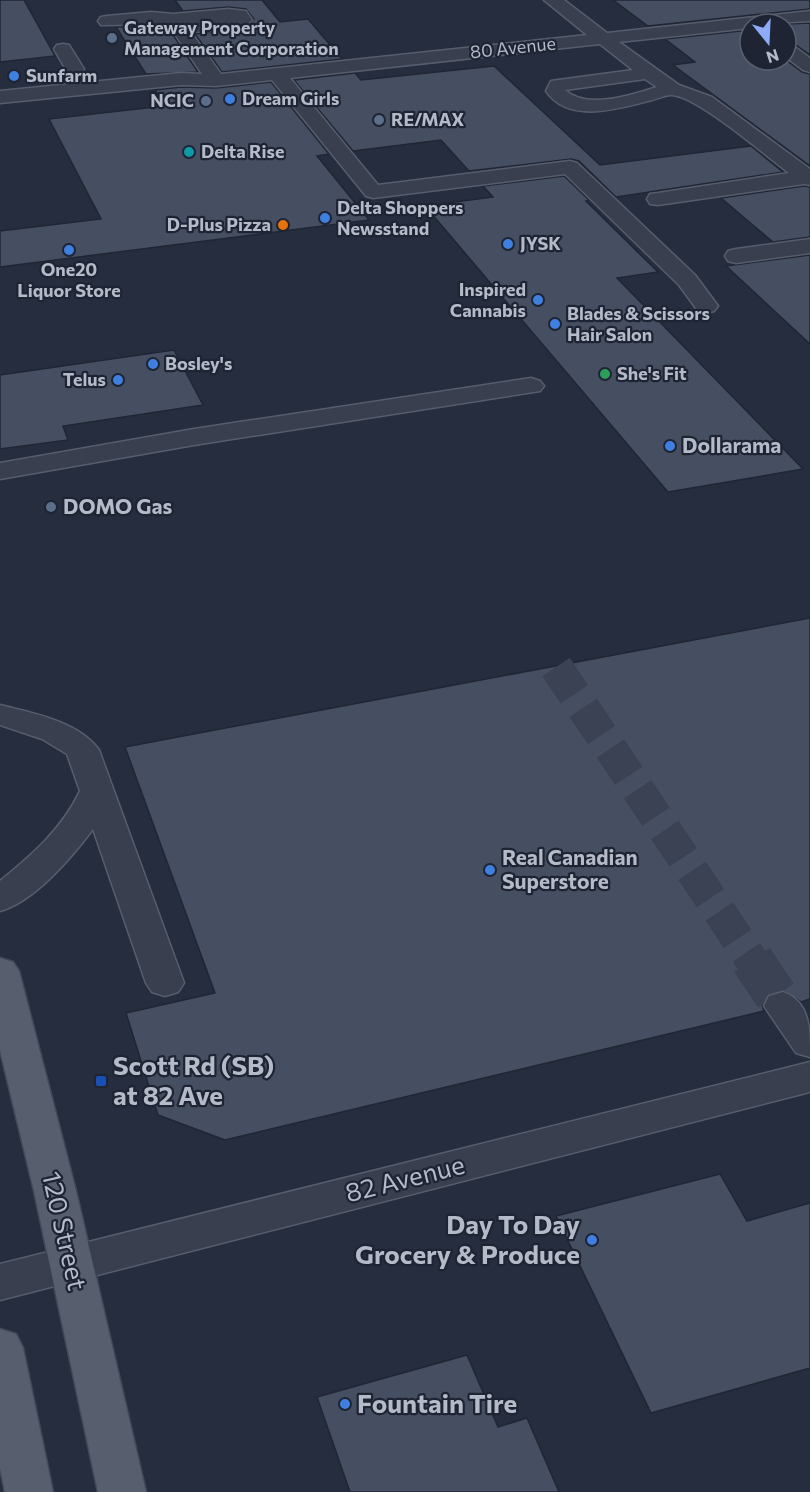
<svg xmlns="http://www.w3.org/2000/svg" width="810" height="1492" font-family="Commissioner,sans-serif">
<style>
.building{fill:#464f62;stroke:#202635;stroke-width:1.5}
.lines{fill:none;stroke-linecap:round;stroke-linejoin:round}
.minor-tunnel-far1{stroke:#3b4253;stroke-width:33;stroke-dasharray:33 16;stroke-linecap:butt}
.minor-tunnel{stroke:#3b4253;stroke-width:43;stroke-dasharray:43 22;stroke-linecap:butt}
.minor-casing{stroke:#575d6c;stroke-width:3}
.major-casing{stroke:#424857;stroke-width:3}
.minor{fill:#393f4e;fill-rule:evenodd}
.major{fill:#575e6e;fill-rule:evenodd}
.service-dot{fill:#5c6f8a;stroke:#1e2433;stroke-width:2}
.shop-dot{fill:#3f7fe0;stroke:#1e2433;stroke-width:2}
.culture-dot{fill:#0f9aa8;stroke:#1e2433;stroke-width:2}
.food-dot{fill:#e8710a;stroke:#1e2433;stroke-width:2}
.leisure-dot{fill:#2e9e5b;stroke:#1e2433;stroke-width:2}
.transit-dot{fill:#1a4fb4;stroke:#1e2433;stroke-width:2}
.labels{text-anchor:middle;stroke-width:4.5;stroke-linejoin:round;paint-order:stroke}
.far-poi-label{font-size:18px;font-weight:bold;fill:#b5bac9;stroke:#1e2433;text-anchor:start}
.far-street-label{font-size:18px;fill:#b5bac9;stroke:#1e2433}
.poi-label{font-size:21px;font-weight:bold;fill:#b5bac9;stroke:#1e2433;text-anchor:start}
.near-poi-label{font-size:26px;font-weight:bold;fill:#b5bac9;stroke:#1e2433;text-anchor:start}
.near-street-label{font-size:26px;fill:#b5bac9;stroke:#1e2433}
</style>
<rect width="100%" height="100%" fill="#252d3e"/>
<g class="building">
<path d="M 0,0 L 24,0 L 55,56 L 0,62 Z"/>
<path d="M 175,0 L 262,0 L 280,22 L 308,19 L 342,59 L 222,72 L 195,34 L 241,29 L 249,25 L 254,19 L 246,9 L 228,7 L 183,11 Z"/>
<path d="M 613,0 L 810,0 L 810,9 L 648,26 Z"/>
<path d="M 810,23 L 810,55 L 793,43 L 786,42 L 786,24 Z"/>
<path d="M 167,26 L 198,72 L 146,74 L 116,27 Z"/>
<path d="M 750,30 L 750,60 L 786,60 L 802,72 L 810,74 L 810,166 L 673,65 L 695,62 L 665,39 Z"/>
<path d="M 494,66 L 600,165 L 751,146 L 783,172 L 616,197 L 579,161 L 571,159 L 469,171 L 441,140 L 353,151 L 294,80 L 355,73 L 361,80 Z"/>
<path d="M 271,82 L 329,154 L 317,156 L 369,220 L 0,267 L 0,231 L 101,219 L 49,119 L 165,106 L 155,90 L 181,87 L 216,88 Z"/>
<path d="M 564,176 L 589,200 L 586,201 L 658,272 L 617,278 L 803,469 L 668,492 L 425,206 L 493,197 L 483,186 Z"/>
<path d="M 804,186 L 810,187 L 810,237 L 773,242 L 721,198 Z"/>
<path d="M 810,255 L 810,344 L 726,266 Z"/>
<path d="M 174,350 L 203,405 L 63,426 L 68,440 L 0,449 L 0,375 Z"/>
<path d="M 810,618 L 810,999 L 801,1002 L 782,990 L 767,995 L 762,1005 L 764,1011 L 225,1140 L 158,1115 L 126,1013 L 215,993 L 125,747 Z"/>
<path d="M 720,1174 L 747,1221 L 810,1203 L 810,1368 L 651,1413 L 556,1216 Z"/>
<path d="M 467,1355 L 498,1427 L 527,1418 L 559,1492 L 350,1492 L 317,1397 Z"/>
</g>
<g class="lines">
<path class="minor-tunnel-far1" d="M 556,667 L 753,962"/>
<path class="minor-tunnel" d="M 752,960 L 783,1006"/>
<defs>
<g id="minor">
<path d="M 544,0 L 564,0 L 607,33 L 810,11 L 810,21 L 750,24 L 750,28 L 619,42 L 679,85 L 712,97 L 810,169 L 810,185 L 804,184 L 658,205 L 650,204 L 647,199 L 650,194 L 658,193 L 789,173 C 766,156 696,95 671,95 C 664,95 655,100 648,101 C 617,109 568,124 546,91 L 551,81 L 633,70 L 600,44 L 290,78 L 378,185 L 570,161 L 577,163 L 695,275 L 718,306 L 714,311 L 706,313 L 698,311 L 679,285 L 565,174 L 373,198 L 366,196 L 272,80 L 216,86 L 181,85 L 0,103 L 0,91 L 181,73 L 202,74 L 168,24 L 101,25 L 98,21 L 101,17 L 107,16 L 151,12 L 173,14 L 228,9 L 246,11 L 252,20 C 243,31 206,31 191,32 L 221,74 L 587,35 ZM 645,79 L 657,87 C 631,95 587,110 565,90 Z"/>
<path d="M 63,44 L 69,45 L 84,69 L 82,73 L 68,73 L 54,49 L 57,45 Z"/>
<path d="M 786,44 L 792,45 L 810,58 L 810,72 L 803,70 L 786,57 Z"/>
<path d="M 810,239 L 810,253 L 736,263 L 728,261 L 725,256 L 728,251 L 736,249 Z"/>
<path d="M 531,378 L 540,381 L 544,386 L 540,391 L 194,445 L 0,479 L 0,463 L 194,429 Z"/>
<path d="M 0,705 C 32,713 78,721 99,750 L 184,983 L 178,992 L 165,996 L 152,992 L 146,983 L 93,829 C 72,857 34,902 0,911 L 0,881 C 32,855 62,829 80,791 L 67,754 L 42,739 L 0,725 Z"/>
<path d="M 783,992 C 810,1002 810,1028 810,1057 L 796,1053 L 764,1006 L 769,996 Z"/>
<path d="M 810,1062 L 810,1092 L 0,1300 L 0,1264 Z"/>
</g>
<g id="major">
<path d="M 0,958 L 13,962 L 19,971 L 76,1191 L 146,1492 L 98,1492 L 34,1191 L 0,1050 Z"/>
<path d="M 0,1329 L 16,1334 L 23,1348 L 53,1492 L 5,1492 L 0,1468 Z"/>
</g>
</defs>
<use href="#minor" class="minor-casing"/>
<use href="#major" class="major-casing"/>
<use href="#minor" class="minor"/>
<use href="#major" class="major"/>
</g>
<g class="service-dot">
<circle cx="112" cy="38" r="6"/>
<circle cx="206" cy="101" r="6"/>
<circle cx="379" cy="120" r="6"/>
<circle cx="51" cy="507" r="6"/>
</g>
<g class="shop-dot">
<circle cx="14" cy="76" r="6"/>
<circle cx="230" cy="99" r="6"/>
<circle cx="325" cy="218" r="6"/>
<circle cx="508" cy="244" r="6"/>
<circle cx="69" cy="250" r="6"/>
<circle cx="538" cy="300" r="6"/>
<circle cx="555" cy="324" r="6"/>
<circle cx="153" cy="364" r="6"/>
<circle cx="118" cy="380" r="6"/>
<circle cx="670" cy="446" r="6"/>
<circle cx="490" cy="870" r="6"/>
<circle cx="592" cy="1240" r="6"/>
<circle cx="345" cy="1404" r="6"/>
</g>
<circle class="culture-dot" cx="189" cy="152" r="6"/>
<circle class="food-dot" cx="283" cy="225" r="6"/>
<circle class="leisure-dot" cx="605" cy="374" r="6"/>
<rect class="transit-dot" x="95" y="1075" width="12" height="12" rx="3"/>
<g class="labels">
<g class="far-poi-label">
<text x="124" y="34">Gateway Property<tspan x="124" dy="21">Management Corporation</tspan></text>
<text x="26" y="82">Sunfarm</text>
<text x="242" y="105">Dream Girls</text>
<text x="194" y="107" text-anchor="end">NCIC</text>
<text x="391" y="126">RE/MAX</text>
<text x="201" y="158">Delta Rise</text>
<text x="337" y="214">Delta Shoppers<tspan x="337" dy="21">Newsstand</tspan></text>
<text x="271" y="231" text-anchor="end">D-Plus Pizza</text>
<text x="520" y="250">JYSK</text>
<text x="69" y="276" text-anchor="middle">One20<tspan x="69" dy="21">Liquor Store</tspan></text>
<text x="526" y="296" text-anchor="end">Inspired<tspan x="526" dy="21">Cannabis</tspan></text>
<text x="567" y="320">Blades &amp; Scissors<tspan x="567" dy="21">Hair Salon</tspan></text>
<text x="165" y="370">Bosley's</text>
<text x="617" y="380">She's Fit</text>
<text x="106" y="386" text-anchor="end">Telus</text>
</g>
<g class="far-street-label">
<text transform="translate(513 48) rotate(-6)" y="6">80 Avenue</text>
</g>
<g class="poi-label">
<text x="682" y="453">Dollarama</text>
<text x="63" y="514">DOMO Gas</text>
<text x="502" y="865">Real Canadian<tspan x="502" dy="24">Superstore</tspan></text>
</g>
<g class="near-poi-label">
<text x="113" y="1075">Scott Rd (SB)<tspan x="113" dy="30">at 82 Ave</tspan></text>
<text x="580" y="1234" text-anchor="end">Day To Day<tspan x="580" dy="30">Grocery &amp; Produce</tspan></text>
<text x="357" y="1413">Fountain Tire</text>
</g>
<g class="near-street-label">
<text transform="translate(405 1179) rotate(-14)" y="9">82 Avenue</text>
<text transform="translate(64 1231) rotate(77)" y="9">120 Street</text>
</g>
</g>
<g transform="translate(768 42) rotate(162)"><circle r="28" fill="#1e2433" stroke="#5a606f" stroke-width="1.5"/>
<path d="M0-4.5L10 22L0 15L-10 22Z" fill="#8dabf6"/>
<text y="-9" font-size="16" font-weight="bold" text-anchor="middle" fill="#b5bac9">N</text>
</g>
</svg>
